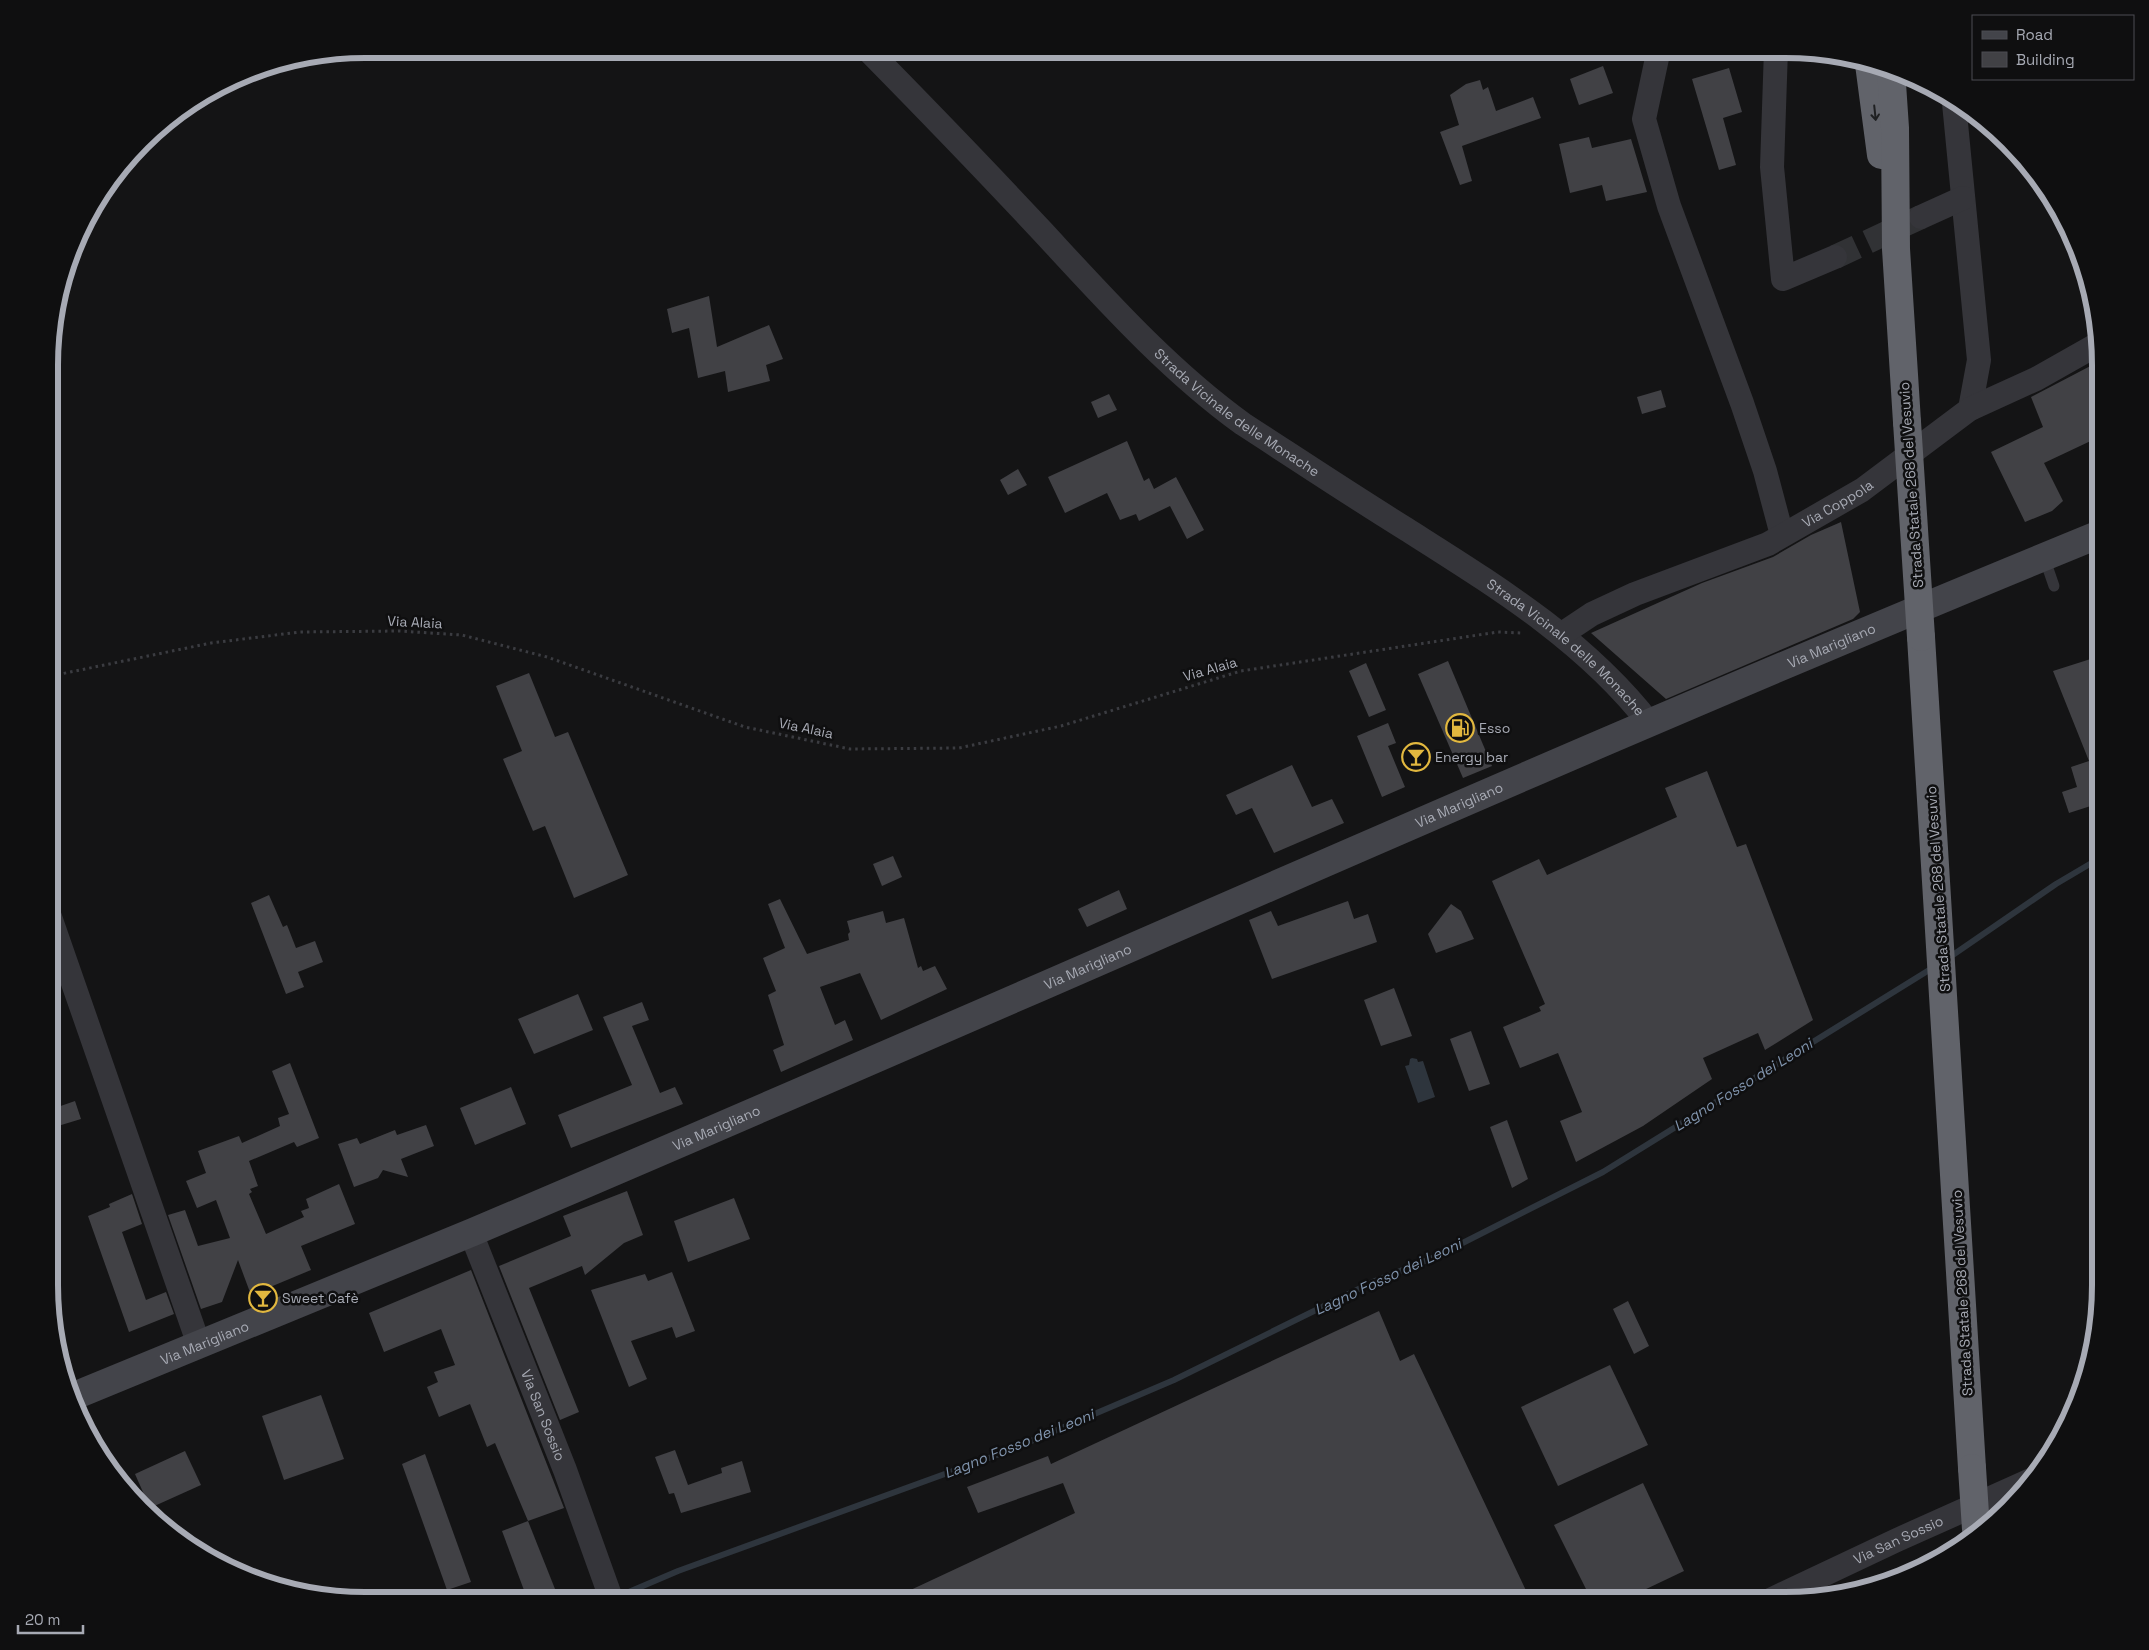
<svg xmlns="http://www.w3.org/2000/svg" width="2149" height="1650" font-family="'Space Grotesk',sans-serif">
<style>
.water{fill:#2e353d}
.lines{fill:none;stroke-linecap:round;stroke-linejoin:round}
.stream{stroke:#2e353d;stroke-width:6}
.building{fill:#414145}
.street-tunnel{stroke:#313235;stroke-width:24;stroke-dasharray:24 12;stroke-linecap:butt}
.path{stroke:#3b3c41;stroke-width:3;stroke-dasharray:2.5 4;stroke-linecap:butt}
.lane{stroke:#35353a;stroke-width:11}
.street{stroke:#35353a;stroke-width:24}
.secondary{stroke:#43444a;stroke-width:28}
.highway{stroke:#61636a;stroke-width:28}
.highway-bridge{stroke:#61636a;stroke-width:28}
.oneway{stroke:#1f2022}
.labels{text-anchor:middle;stroke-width:5;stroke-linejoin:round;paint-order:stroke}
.street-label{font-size:14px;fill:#a7aab4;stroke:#0f0f10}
.poi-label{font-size:14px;fill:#a7aab4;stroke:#0f0f10;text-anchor:start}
.water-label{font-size:15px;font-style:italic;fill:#8094ad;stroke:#0f0f10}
.rim{fill:none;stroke:#a7aab4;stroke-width:6}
</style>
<rect width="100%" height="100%" fill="#141415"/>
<path class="water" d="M 1412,1058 L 1417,1059 L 1418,1062 L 1423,1061 L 1435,1097 L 1418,1103 L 1405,1066 L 1409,1065 L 1410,1059 Z"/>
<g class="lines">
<g class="stream">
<path d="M 1947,959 L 2056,884 L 2100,858"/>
<path d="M 624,1594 L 678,1571 L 1008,1451 L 1174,1380 L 1375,1281 L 1435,1257 L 1603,1172 L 1934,967"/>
</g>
</g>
<g class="building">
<path d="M 1603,66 L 1613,93 L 1579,105 L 1570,79 Z"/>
<path d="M 1729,68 L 1742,112 L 1723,118 L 1736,165 L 1719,170 L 1692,79 Z"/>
<path d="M 1480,80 L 1483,90 L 1488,87 L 1496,111 L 1533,97 L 1541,118 L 1462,146 L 1472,181 L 1460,185 L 1440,132 L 1459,125 L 1450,95 L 1466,84 Z"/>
<path d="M 1589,137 L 1592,148 L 1631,139 L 1647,192 L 1606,201 L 1602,185 L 1570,193 L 1559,144 Z"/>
<path d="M 709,296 L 717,347 L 769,325 L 783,359 L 766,365 L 770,381 L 728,392 L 725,371 L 698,378 L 689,328 L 672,333 L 667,309 Z"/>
<path d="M 2100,361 L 2100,415 L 2089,421 L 2097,438 L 2044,463 L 2063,501 L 2052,511 L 2025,522 L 1991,452 L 2043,427 L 2031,397 Z"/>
<path d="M 1661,390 L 1666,407 L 1642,414 L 1637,397 Z"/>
<path d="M 1109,394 L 1117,410 L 1098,418 L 1091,402 Z"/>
<path d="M 1127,441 L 1144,481 L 1149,478 L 1154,489 L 1176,477 L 1204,530 L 1187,539 L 1170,506 L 1139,521 L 1136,514 L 1120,520 L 1107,493 L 1065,513 L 1048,477 Z"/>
<path d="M 1018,469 L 1027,485 L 1008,495 L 1000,480 Z"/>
<path d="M 1841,522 L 1860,612 L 1853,619 L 1666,699 L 1591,633 L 1702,583 L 1773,557 L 1811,535 Z"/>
<path d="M 2100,656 L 2100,803 L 2069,813 L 2062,792 L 2077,787 L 2071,767 L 2089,761 L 2053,671 Z"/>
<path d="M 1448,661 L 1492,766 L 1463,778 L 1418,674 Z"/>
<path d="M 1366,663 L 1386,710 L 1369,717 L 1349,671 Z"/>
<path d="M 529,673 L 555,737 L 568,732 L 628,875 L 574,898 L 545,826 L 533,831 L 503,759 L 522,751 L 496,686 Z"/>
<path d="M 1388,723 L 1396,743 L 1388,746 L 1405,787 L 1382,797 L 1357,736 Z"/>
<path d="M 1292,765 L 1312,807 L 1332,799 L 1344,823 L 1274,853 L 1252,808 L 1236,815 L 1226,795 Z"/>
<path d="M 1707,771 L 1737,847 L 1746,844 L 1813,1020 L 1765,1050 L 1758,1033 L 1703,1058 L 1712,1079 L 1643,1126 L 1576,1162 L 1560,1121 L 1582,1112 L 1558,1053 L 1520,1068 L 1503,1027 L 1541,1011 L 1539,1007 L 1545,1004 L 1492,881 L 1539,859 L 1547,875 L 1677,817 L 1665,788 Z"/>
<path d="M 893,856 L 902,877 L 882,886 L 873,864 Z"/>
<path d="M 1119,890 L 1127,909 L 1087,927 L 1078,909 Z"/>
<path d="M 269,895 L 283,927 L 287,925 L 296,948 L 315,941 L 323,962 L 298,972 L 304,987 L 286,994 L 251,903 Z"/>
<path d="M 780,899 L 807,954 L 849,940 L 848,934 L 850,932 L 847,921 L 883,911 L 886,923 L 904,918 L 918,968 L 921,966 L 923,971 L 935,966 L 947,989 L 881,1020 L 860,973 L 820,987 L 835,1025 L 845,1020 L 853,1040 L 781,1072 L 773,1050 L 784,1045 L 768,995 L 776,991 L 763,958 L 785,948 L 768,904 Z"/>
<path d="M 1348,901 L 1354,919 L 1368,914 L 1377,942 L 1272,979 L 1249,920 L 1271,911 L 1278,926 Z"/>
<path d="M 1451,904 L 1461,911 L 1474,939 L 1436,953 L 1428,934 Z"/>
<path d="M 1394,988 L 1412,1036 L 1381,1046 L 1364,1000 Z"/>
<path d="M 578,994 L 593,1030 L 534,1054 L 518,1019 Z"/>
<path d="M 642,1002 L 649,1020 L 632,1026 L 660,1093 L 675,1087 L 683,1104 L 571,1148 L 558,1115 L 632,1085 L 603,1017 Z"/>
<path d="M 1471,1031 L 1490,1084 L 1469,1091 L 1450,1039 Z"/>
<path d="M 290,1063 L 319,1138 L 297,1147 L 294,1142 L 249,1161 L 258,1186 L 250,1189 L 252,1192 L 249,1194 L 266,1234 L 304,1217 L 301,1211 L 309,1208 L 306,1199 L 339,1184 L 355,1224 L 301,1246 L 311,1270 L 251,1295 L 238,1260 L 222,1302 L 201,1309 L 168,1215 L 185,1210 L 198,1246 L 230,1238 L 216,1200 L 197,1208 L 186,1181 L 206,1173 L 198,1151 L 239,1136 L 242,1143 L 280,1126 L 278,1118 L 289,1114 L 272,1071 Z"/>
<path d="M 511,1087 L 526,1124 L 475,1145 L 460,1108 Z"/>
<path d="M 75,1101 L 81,1119 L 58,1126 L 52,1109 Z"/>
<path d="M 1507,1120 L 1528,1179 L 1512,1188 L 1490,1127 Z"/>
<path d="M 426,1125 L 434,1146 L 401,1159 L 408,1177 L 383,1170 L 378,1178 L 354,1187 L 338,1144 L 357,1138 L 360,1144 L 395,1130 L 397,1135 Z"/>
<path d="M 627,1191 L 643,1235 L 624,1243 L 585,1275 L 582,1266 L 529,1288 L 579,1412 L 560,1420 L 499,1266 L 571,1236 L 563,1216 Z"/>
<path d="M 132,1194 L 142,1224 L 122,1232 L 146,1300 L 166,1292 L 174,1314 L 129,1332 L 88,1216 L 110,1207 L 109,1204 Z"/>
<path d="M 734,1198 L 750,1239 L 688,1262 L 674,1221 Z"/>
<path d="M 471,1270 L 564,1508 L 528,1521 L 495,1443 L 487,1447 L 470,1404 L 439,1417 L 427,1387 L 438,1382 L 434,1372 L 455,1365 L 441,1329 L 384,1352 L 369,1313 Z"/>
<path d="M 672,1272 L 695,1331 L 676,1338 L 672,1327 L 631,1341 L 647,1379 L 629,1387 L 591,1290 L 645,1274 L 648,1281 Z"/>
<path d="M 1628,1301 L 1649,1346 L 1634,1354 L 1613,1309 Z"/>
<path d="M 1379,1311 L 1400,1361 L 1414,1354 L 1531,1601 L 887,1601 L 1075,1513 L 1063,1483 L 978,1513 L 967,1487 L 1048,1456 L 1051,1464 Z"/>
<path d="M 1610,1365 L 1648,1445 L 1558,1486 L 1521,1407 Z"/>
<path d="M 321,1395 L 344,1459 L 284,1480 L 262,1416 Z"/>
<path d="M 675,1450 L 688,1485 L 722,1473 L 721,1468 L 742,1461 L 751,1492 L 681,1513 L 674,1493 L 669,1494 L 655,1457 Z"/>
<path d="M 185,1451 L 201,1485 L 150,1508 L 135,1474 Z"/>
<path d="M 425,1454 L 471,1582 L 447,1590 L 402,1464 Z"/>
<path d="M 1643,1483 L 1684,1571 L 1621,1601 L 1592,1601 L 1554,1525 Z"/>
<path d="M 528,1521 L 557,1594 L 539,1601 L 528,1601 L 502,1531 Z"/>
</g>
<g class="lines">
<path class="street-tunnel" d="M 1835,257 L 1921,217"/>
<path class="path" d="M 51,676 L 211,643 L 300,632 L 399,631 L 462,635 L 547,657 L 745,727 L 850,749 L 959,748 L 1061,726 L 1241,671 L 1498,632 L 1521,633"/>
<path class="lane" d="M 2044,557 L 2054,586"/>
<g class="street">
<path id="s1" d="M 867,49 C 926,109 984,169 1041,230 C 1104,298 1167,369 1243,424 C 1297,459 1351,495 1406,529 C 1494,585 1585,640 1650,724"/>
<path d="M 1659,49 L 1644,119 L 1669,206 L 1742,403 L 1765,471 L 1782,535"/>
<path d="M 1776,49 L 1772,167 L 1783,279 L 1835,257"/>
<path d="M 1954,103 L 1979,360 L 1970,409"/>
<path d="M 1921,217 L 1963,198"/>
<path id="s2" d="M 1562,634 L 1592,614 L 1635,594 L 1768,544 L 1862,490 L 1970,409 L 2036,379 L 2098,344"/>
<path d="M 50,917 L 199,1345"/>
<path id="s3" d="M 471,1233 L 565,1470 L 612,1601"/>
<path id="s4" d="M 1768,1601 L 1897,1540 L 2031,1480"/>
</g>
<path class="secondary" id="s5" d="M 74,1396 C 207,1342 340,1288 473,1232 C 1016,1002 1554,757 2100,534"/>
<g class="highway">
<path d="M 1869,64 L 1881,155"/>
<path d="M 1891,69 L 1895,128 L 1896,249 L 1907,422"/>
<path d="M 1921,637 L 1972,1468"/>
</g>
<g class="highway-bridge">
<path d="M 1907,422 L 1921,637"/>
<path d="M 1972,1468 L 1976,1529"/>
</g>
</g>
<defs><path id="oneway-shaft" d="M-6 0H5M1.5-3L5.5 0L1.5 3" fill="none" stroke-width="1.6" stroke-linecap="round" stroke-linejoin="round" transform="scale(1.25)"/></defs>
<use class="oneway" href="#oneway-shaft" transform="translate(1875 113) rotate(84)"/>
<defs>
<symbol id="fuel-ring" viewBox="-11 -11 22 22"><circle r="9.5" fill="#0f0f10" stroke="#e2b83f" stroke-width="1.5"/><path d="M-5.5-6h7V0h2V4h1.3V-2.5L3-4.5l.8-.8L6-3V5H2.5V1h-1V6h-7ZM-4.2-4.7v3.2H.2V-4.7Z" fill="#e2b83f"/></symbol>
<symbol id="bar-ring" viewBox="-11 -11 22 22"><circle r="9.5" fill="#0f0f10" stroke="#e2b83f" stroke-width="1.5"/><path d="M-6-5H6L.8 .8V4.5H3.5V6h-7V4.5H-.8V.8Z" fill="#e2b83f"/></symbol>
</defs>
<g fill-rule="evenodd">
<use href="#fuel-ring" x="1444" y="712" width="32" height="32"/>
<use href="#bar-ring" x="1400" y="741" width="32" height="32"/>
<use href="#bar-ring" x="247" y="1282" width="32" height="32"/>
</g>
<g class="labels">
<g class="street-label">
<text dy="5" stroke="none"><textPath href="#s1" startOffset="520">Strada Vicinale delle Monache</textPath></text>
<text transform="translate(1911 485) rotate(-94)" y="5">Strada Statale 268 del Vesuvio</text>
<text dy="5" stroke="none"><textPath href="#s2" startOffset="306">Via Coppola</textPath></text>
<text transform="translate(415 622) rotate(3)" y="5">Via Alaia</text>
<text dy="5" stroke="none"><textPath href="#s5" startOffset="1911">Via Marigliano</textPath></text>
<text dy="5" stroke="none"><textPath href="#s1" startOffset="925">Strada Vicinale delle Monache</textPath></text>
<text transform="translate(1210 669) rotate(-16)" y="5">Via Alaia</text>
<text transform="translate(806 728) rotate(12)" y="5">Via Alaia</text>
<text dy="5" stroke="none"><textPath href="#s5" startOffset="1506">Via Marigliano</textPath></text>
<text transform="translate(1938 889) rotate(-94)" y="5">Strada Statale 268 del Vesuvio</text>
<text dy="5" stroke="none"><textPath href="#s5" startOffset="1101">Via Marigliano</textPath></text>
<text dy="5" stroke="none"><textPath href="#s5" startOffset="696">Via Marigliano</textPath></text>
<text transform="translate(1962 1293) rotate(-93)" y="5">Strada Statale 268 del Vesuvio</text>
<text dy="5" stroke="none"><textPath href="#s5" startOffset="141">Via Marigliano</textPath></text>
<text dy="5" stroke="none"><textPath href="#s3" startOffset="196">Via San Sossio</textPath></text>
<text dy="5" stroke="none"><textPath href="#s4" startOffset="144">Via San Sossio</textPath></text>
</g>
<g class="poi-label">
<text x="1479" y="733">Esso</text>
<text x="1435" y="762">Energy bar</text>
<text x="282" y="1303">Sweet Cafè</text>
</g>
<g class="water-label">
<text transform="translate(1743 1085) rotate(-32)" y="5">Lagno Fosso dei Leoni</text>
<text transform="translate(1388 1277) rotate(-25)" y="5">Lagno Fosso dei Leoni</text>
<text transform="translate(1019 1444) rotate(-22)" y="5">Lagno Fosso dei Leoni</text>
</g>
</g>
<path d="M0 0H2149V1650H0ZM365 58H1785A307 307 0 0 1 2092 365V1285A307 307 0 0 1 1785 1592H365A307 307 0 0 1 58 1285V365A307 307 0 0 1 365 58Z" fill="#0f0f10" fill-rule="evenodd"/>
<path class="rim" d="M365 58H1785A307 307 0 0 1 2092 365V1285A307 307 0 0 1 1785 1592H365A307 307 0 0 1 58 1285V365A307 307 0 0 1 365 58Z"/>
<rect x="1972" y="15" width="162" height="65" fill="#0f0f10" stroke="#4c4d52"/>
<rect x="1982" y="31" width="25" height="8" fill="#43444a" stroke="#4c4d52"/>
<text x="2016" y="40" font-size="15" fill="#a7aab4">Road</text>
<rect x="1982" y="52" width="25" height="15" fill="#414145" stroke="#4c4d52"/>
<text x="2016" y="65" font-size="15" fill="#a7aab4">Building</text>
<path d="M18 1625v8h65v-8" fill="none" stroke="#a7aab4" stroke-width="2.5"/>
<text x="25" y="1625" font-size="15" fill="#a7aab4" stroke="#0f0f10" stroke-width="4" paint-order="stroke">20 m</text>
</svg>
